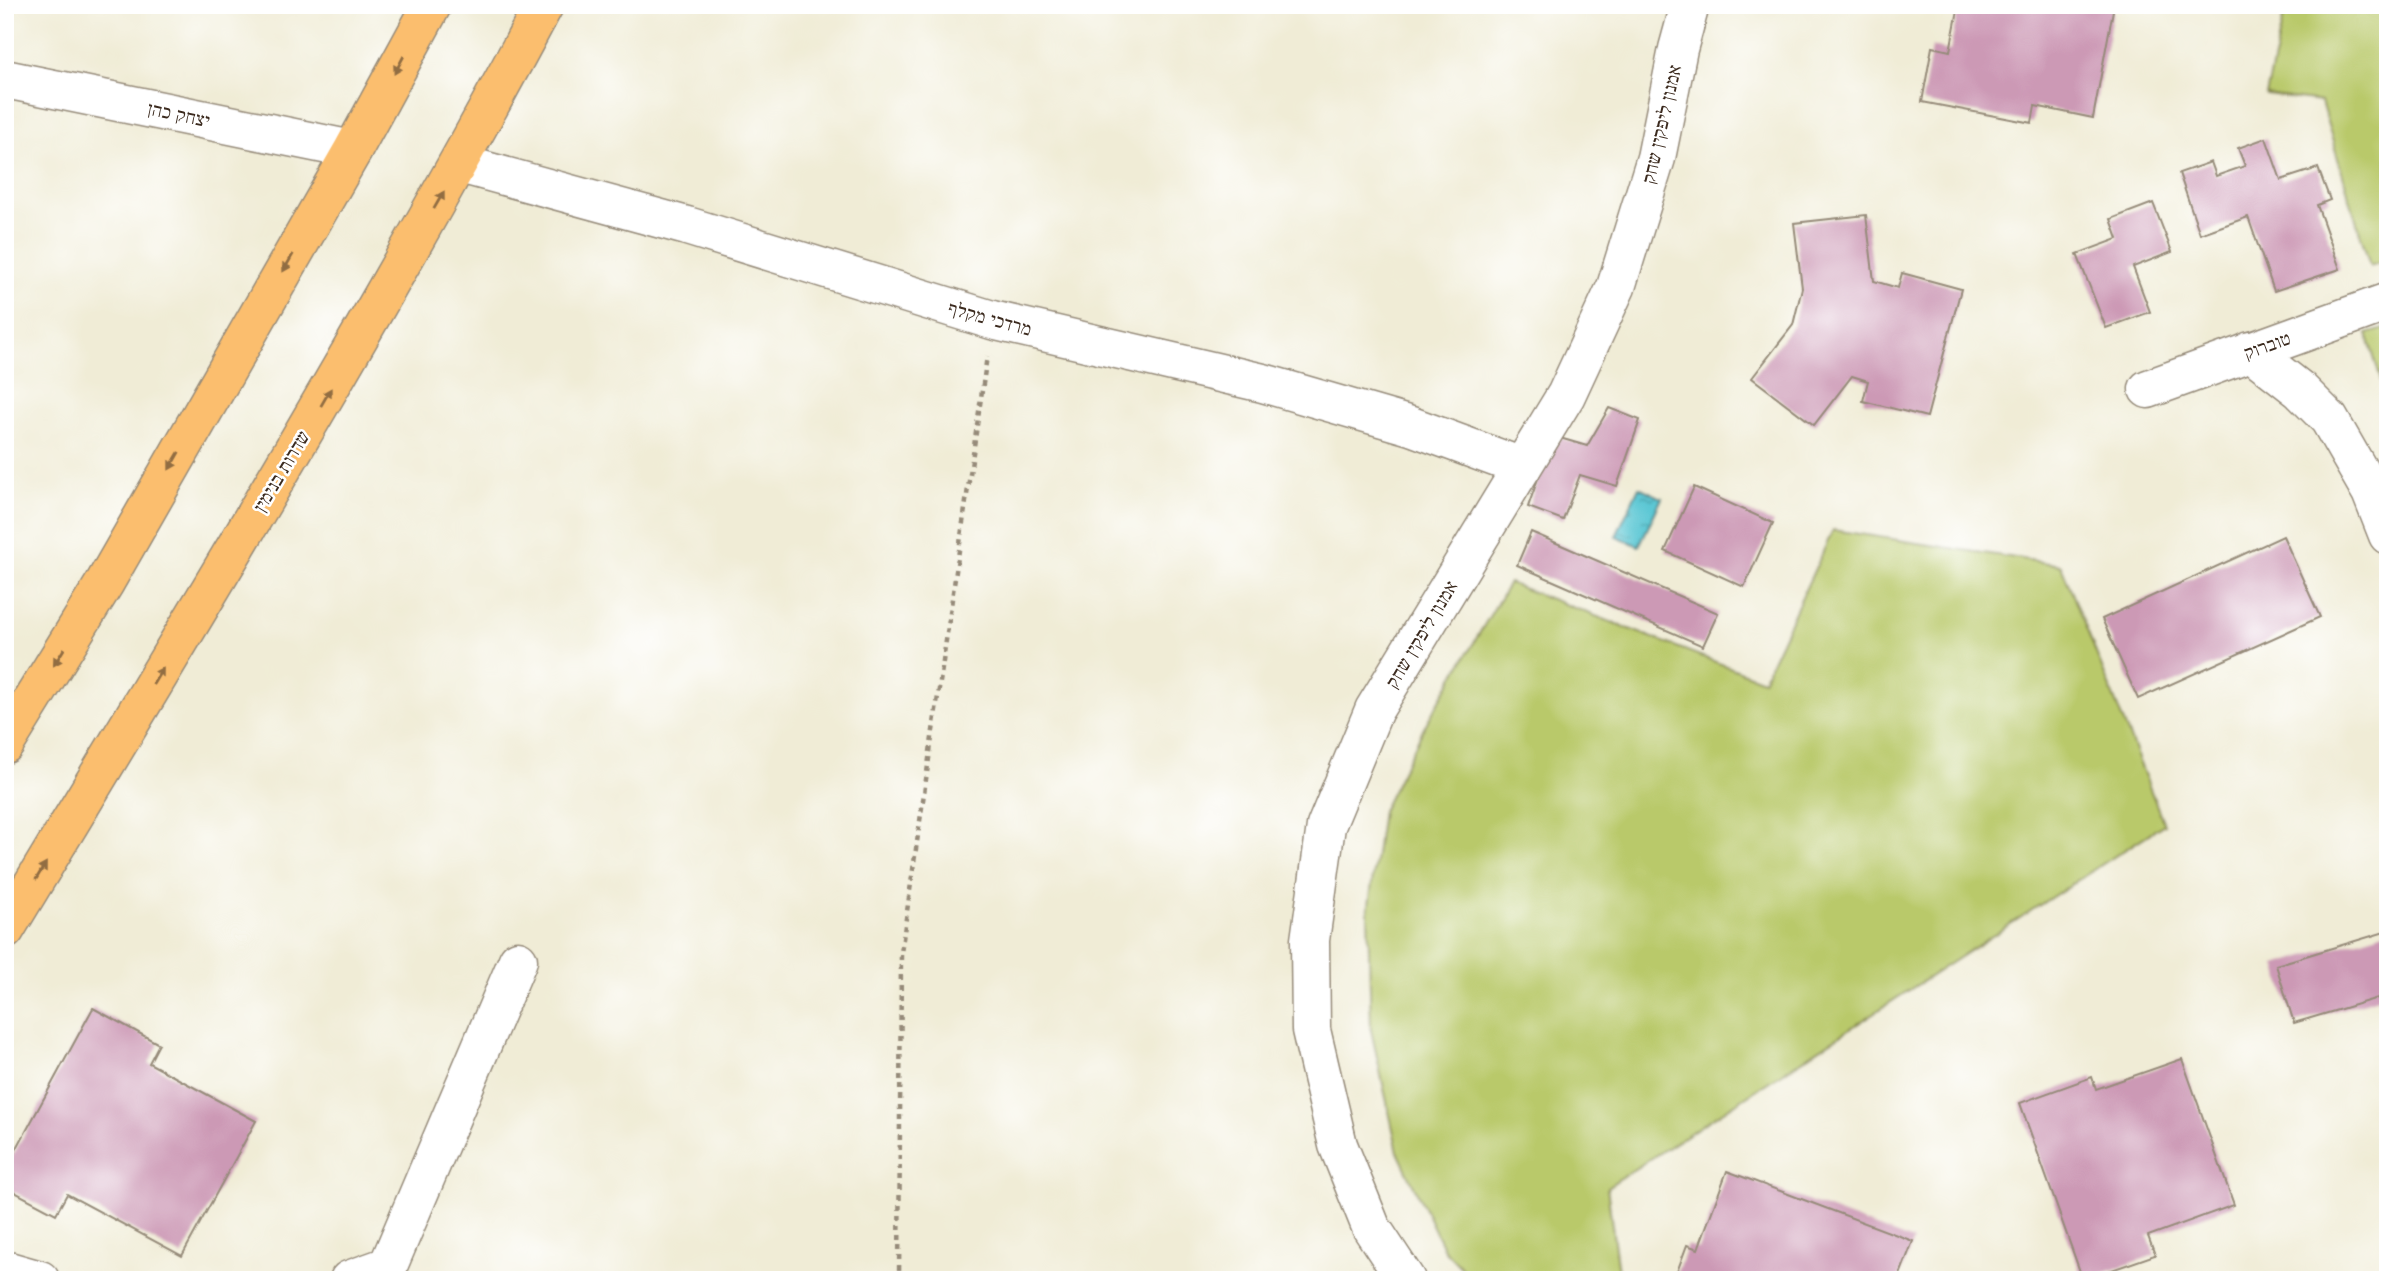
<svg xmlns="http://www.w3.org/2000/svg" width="2393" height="1285" font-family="'Old Standard TT','Frank Ruhl Libre',serif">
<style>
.green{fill:#b9c96b;stroke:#7a7a44;stroke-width:2}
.water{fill:url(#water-ripples);stroke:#4b7879;stroke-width:2}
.building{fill:#cc99b5}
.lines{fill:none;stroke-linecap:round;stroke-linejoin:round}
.minor-casing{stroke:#968b7a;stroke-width:41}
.major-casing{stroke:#968b7a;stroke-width:41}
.path{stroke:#968b7a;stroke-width:4.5;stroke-dasharray:5 5;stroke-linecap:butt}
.minor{stroke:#fff;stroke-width:38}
.major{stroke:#fbbe6e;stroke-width:38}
.oneway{fill:#916d42}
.labels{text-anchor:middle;stroke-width:5;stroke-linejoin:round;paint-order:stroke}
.street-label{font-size:19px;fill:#3b2a1e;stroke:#fff}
</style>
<defs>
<pattern id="water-ripples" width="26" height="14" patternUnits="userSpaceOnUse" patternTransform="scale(1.75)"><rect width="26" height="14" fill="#5bc7d4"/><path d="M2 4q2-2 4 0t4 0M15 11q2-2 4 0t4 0" fill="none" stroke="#4ca2ab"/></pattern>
</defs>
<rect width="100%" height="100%" fill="#fff"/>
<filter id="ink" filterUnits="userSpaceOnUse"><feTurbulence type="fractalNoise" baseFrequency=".0143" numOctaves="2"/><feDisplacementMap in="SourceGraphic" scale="14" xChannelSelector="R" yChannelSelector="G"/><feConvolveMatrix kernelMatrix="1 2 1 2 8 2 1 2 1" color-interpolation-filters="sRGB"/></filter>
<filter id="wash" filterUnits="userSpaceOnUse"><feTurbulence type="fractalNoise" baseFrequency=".00686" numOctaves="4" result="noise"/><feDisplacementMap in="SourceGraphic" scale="28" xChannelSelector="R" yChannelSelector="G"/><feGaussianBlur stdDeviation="1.57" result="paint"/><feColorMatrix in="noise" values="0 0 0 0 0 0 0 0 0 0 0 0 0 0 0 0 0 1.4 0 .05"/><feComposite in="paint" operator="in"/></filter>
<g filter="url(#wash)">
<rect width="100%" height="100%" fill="#f0ecd6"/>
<g class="green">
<path d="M 2286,5 L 2388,5 L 2388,260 L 2370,266 L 2321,102 L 2266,95 Z"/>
<path d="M 2388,328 L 2388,404 L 2367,334 Z"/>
<path d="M 1833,530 L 2061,565 L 2164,824 L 1607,1187 L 1619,1280 L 1473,1280 L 1444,1250 L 1398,1152 L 1371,1030 L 1368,912 L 1382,811 L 1427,722 L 1509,583 L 1763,680 Z"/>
</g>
<path class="water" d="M 1639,487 L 1662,498 L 1639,546 L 1616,536 Z"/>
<g id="blocks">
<g class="building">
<path d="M 1959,5 L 2114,5 L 2093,118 L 2035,106 L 2032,123 L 1922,102 L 1932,47 L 1950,51 Z"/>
<path d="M 2266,138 L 2281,180 L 2318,168 L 2330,200 L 2317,205 L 2340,269 L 2274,291 L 2248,217 L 2200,234 L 2179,173 L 2211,162 L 2216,176 L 2245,166 L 2238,148 Z"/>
<path d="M 2153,203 L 2172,252 L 2133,267 L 2150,312 L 2106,328 L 2077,254 L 2118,239 L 2111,219 Z"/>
<path d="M 1866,215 L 1874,281 L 1898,288 L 1902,273 L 1961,289 L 1927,417 L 1863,401 L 1868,381 L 1852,376 L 1814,425 L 1752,378 L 1793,325 L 1802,288 L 1794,223 Z"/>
<path d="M 1609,408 L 1640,420 L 1617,486 L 1580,475 L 1563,520 L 1528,507 L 1553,436 L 1587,446 Z"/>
<path d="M 1694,487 L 1773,523 L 1744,587 L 1665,551 Z"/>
<path d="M 1531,532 L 1718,613 L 1703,646 L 1517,565 Z"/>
<path d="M 2283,536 L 2320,617 L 2138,699 L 2102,619 Z"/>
<path d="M 2388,931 L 2388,995 L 2294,1023 L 2276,965 Z"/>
<path d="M 93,1008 L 159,1044 L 149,1063 L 256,1121 L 182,1256 L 67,1194 L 56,1214 L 5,1187 L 5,1170 Z"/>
<path d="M 2182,1059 L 2234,1205 L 2148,1236 L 2155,1255 L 2083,1280 L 2020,1103 L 2092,1077 L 2096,1089 Z"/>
<path d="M 1727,1171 L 1913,1241 L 1898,1280 L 1674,1280 L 1687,1245 L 1698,1249 Z"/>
</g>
</g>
</g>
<g filter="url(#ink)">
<use href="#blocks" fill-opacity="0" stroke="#968b7a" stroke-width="2"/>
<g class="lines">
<defs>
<g id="minor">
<path d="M 5,79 L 353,150"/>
<path d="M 460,164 L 687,226 L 992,320 L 1263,383 L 1411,426 L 1522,467"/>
<path d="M 2250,351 L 2300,390 L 2329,419 L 2371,492 L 2388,535"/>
<path d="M 2148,389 L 2388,302"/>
<path d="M 5,1270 L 40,1280"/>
<path d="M 349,1280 L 388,1266 L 518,960"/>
<path d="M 1406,1280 L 1371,1227 L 1338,1145 L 1311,1030 L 1310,940 L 1326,826 L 1374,710 L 1566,395 L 1616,287 L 1656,158 L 1678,49 L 1690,5"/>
</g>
<g id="major">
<path d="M 5,744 L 104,584 L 353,150 L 432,5"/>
<path d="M 5,930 C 190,624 376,320 544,5"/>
</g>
</defs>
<use href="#minor" class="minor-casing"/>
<use href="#major" class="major-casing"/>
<path class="path" d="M 899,1280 L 901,953 L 987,356"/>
<use href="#minor" class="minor"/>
<use href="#major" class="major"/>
</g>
<defs><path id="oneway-solid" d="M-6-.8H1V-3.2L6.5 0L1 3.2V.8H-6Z" transform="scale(1.75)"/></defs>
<g class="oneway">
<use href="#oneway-solid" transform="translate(399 65) rotate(118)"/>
<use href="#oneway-solid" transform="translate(439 200) rotate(-60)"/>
<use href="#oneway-solid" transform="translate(288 263) rotate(120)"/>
<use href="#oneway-solid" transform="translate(326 397) rotate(-60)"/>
<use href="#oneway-solid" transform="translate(174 461) rotate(120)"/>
<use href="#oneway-solid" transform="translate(59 657) rotate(122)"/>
<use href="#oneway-solid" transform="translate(158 676) rotate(-59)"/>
<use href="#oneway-solid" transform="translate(41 871) rotate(-59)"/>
</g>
</g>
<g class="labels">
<g class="street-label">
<text transform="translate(179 114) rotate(12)" y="7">יצחק כהן</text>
<text transform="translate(1661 124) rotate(-77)" y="7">אמנון ליפקין שחק</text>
<text transform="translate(990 318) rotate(15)" y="7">מרדכי מקלף</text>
<text transform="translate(2267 345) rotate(-20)" y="7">טוברוק</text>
<text transform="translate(281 471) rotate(-59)" y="7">שדרות בנימין</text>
<text transform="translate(1421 634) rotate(-59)" y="7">אמנון ליפקין שחק</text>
</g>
</g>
<rect width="2393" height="1285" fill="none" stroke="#fff" stroke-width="28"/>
</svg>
